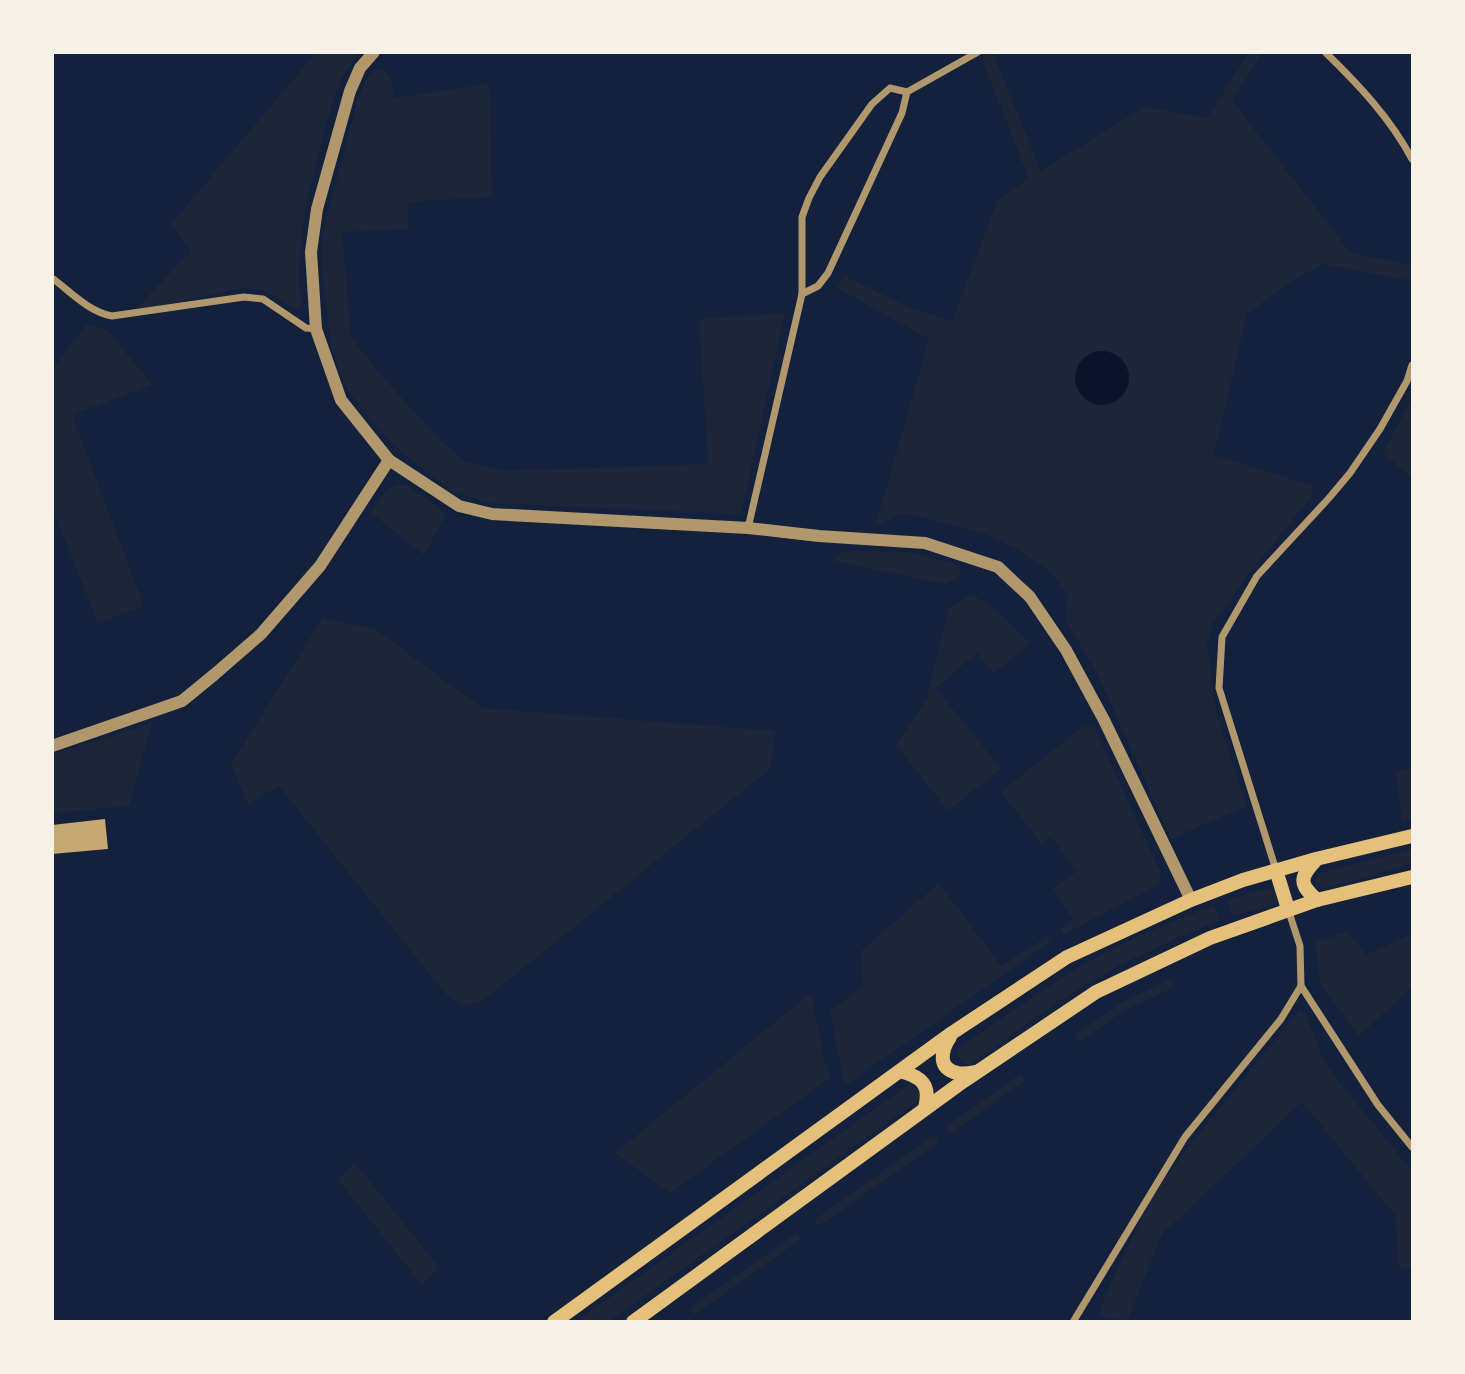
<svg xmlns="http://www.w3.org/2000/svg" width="1465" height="1374" font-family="Helvetica,sans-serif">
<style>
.green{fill:#1d2539}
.water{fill:#0b132b}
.building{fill:#c6a872}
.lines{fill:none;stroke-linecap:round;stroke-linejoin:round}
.minor{stroke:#b1986c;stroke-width:7}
.tertiary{stroke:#b1986c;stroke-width:12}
.secondary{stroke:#e5c07b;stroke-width:14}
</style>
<rect width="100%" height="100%" fill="#14213d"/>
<g class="green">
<path d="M 316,53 L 359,53 L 342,77 L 328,116 L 305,207 L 298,277 L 302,301 L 298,310 L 260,289 L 241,288 L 133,312 L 191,251 L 171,224 Z"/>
<path d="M 993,53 L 1041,171 L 1144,107 L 1207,118 L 1249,53 L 1262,53 L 1232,101 L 1351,253 L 1412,265 L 1412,281 L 1324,264 L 1290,282 L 1247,314 L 1214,455 L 1313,486 L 1312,496 L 1247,576 L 1213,624 L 1207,643 L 1216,711 L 1247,806 L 1171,839 L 1099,677 L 1065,619 L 1068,595 L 1049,571 L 1016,548 L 985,534 L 923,517 L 902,513 L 875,527 L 929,339 L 837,288 L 845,276 L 908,307 L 952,321 L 998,200 L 1029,179 L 982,59 Z"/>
<path d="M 380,69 C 393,74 392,86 394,98 L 489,84 L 492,197 L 408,202 L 408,229 L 342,232 L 351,337 L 379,373 L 439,439 L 465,462 L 506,471 L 708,464 L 699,319 L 785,313 L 741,514 L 488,503 L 451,490 L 399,450 L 361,409 L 347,389 L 331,347 L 321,263 L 322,236 L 357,101 L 366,79 L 375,70 Z"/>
<path d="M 87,324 L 108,331 L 152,385 L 72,415 L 144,606 L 98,623 L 52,508 L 53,368 Z"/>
<path d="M 1412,398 L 1412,478 L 1383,453 Z"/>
<path d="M 401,484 L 412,488 L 446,514 L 424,555 L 371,513 C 379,499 385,488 401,484 Z"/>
<path d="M 842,551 L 907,552 L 955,564 L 962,571 L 957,579 L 945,584 L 835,561 L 837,556 Z"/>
<path d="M 972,594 L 998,612 L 1030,643 L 994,673 L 977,653 L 936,688 L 1001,769 L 948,811 L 896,745 L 927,698 L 948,609 Z"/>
<path d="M 323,618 L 375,629 L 482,708 L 775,731 L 771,768 L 482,1001 L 464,1006 L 446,994 L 279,786 L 248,804 L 231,764 Z"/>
<path d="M 152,723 L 129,806 L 53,813 L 53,754 Z"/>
<path d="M 1084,726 L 1094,727 L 1161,874 L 1159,884 L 1063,935 L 1060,928 L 1073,919 L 1053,888 L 1077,871 L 1051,837 L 1042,844 L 1001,792 Z"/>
<path d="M 1412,769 L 1412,818 L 1402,821 L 1396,771 Z"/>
<path d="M 1412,849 L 1412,864 L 1322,889 L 1316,885 L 1315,877 L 1318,874 Z"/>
<path d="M 939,883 L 1001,966 L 1048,936 L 1050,942 L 847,1084 L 843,1079 L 830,1012 L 863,986 L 861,951 Z"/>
<path d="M 1269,889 L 1275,891 L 1279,898 L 1277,903 L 1233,916 L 1228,901 L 1252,892 Z"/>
<path d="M 1214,906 L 1219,920 C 1176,939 1132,957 1092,981 C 1050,1006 1011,1035 972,1064 L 963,1064 L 958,1056 L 958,1049 C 1002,1019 1045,986 1092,960 C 1130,938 1172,921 1214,906 Z"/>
<path d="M 1348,932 L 1366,955 L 1412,934 L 1412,987 L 1359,1036 L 1320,983 L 1315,942 Z"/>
<path d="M 1171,979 L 1173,988 L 1125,1010 L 1080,1042 L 1075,1035 L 1121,1003 Z"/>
<path d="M 811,993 L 825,1062 L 831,1077 L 670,1193 L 615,1153 Z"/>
<path d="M 1299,1010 L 1306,1015 L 1324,1061 L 1339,1082 L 1412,1171 L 1412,1268 L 1399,1269 L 1395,1215 L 1302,1102 L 1162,1234 L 1127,1321 L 1098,1316 L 1103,1301 L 1150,1200 L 1180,1158 Z"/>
<path d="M 1020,1074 L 1025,1081 L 950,1134 L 945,1127 Z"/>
<path d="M 910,1084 C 916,1088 921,1093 920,1100 L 609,1321 L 575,1322 Z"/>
<path d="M 934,1135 L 939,1142 L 819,1226 L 814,1220 Z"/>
<path d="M 355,1163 L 439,1268 L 421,1284 L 338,1179 Z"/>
<path d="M 797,1233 L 801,1239 L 694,1315 L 690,1308 Z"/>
</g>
<circle class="water" cx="1102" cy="378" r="27"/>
<path class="building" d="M 105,819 L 108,849 L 52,854 L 52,825 Z"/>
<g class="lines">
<g class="minor">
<path d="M 1325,52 C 1359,85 1390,118 1412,159"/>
<path d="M 52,278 C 71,292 89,312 112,316 L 244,297 L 263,299 L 306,328 L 316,329"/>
<path d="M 802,294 L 818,286 L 828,273 L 902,113 L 907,92"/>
<path d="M 748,528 L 802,294 L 802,217 L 809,198 L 820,177 L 872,104 L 890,88 L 907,92 L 978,52"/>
<path d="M 1276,870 L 1219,688 L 1222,637 L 1257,576 L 1329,498 L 1350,473 L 1380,429 L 1407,381 L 1412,365"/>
<path d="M 1301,986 L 1378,1105 L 1412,1147"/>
<path d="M 1073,1322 L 1185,1137 L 1281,1019 L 1301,986 L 1300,946 L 1288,909"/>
</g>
<g class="tertiary">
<path d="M 374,52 L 360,68 L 350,91 L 317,209 L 311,252 L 316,329 L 341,400 L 389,460 L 459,506 L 492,514 L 748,528 L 819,536 L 925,543 L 998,567 L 1030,597 L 1066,650 L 1104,720 L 1191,900"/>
<path d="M 52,746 L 182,701 L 215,674 L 261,634 L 320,566 L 389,460"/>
</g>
<g class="secondary">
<path d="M 1316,860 C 1299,878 1299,884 1317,900"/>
<path d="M 1276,870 L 1288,909"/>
<path d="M 950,1037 C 941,1050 937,1070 958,1073 C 963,1074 970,1073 975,1072"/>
<path d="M 900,1071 C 922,1077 931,1085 925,1108"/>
<path d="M 554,1322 L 952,1033 L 1067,957 L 1191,900 L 1243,880 L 1316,859 L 1412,836"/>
<path d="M 633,1322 L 958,1085 L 1096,992 L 1210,938 L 1317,900 L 1412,877"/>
</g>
</g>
<rect width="1465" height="1374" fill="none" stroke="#f6f1e7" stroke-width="108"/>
</svg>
